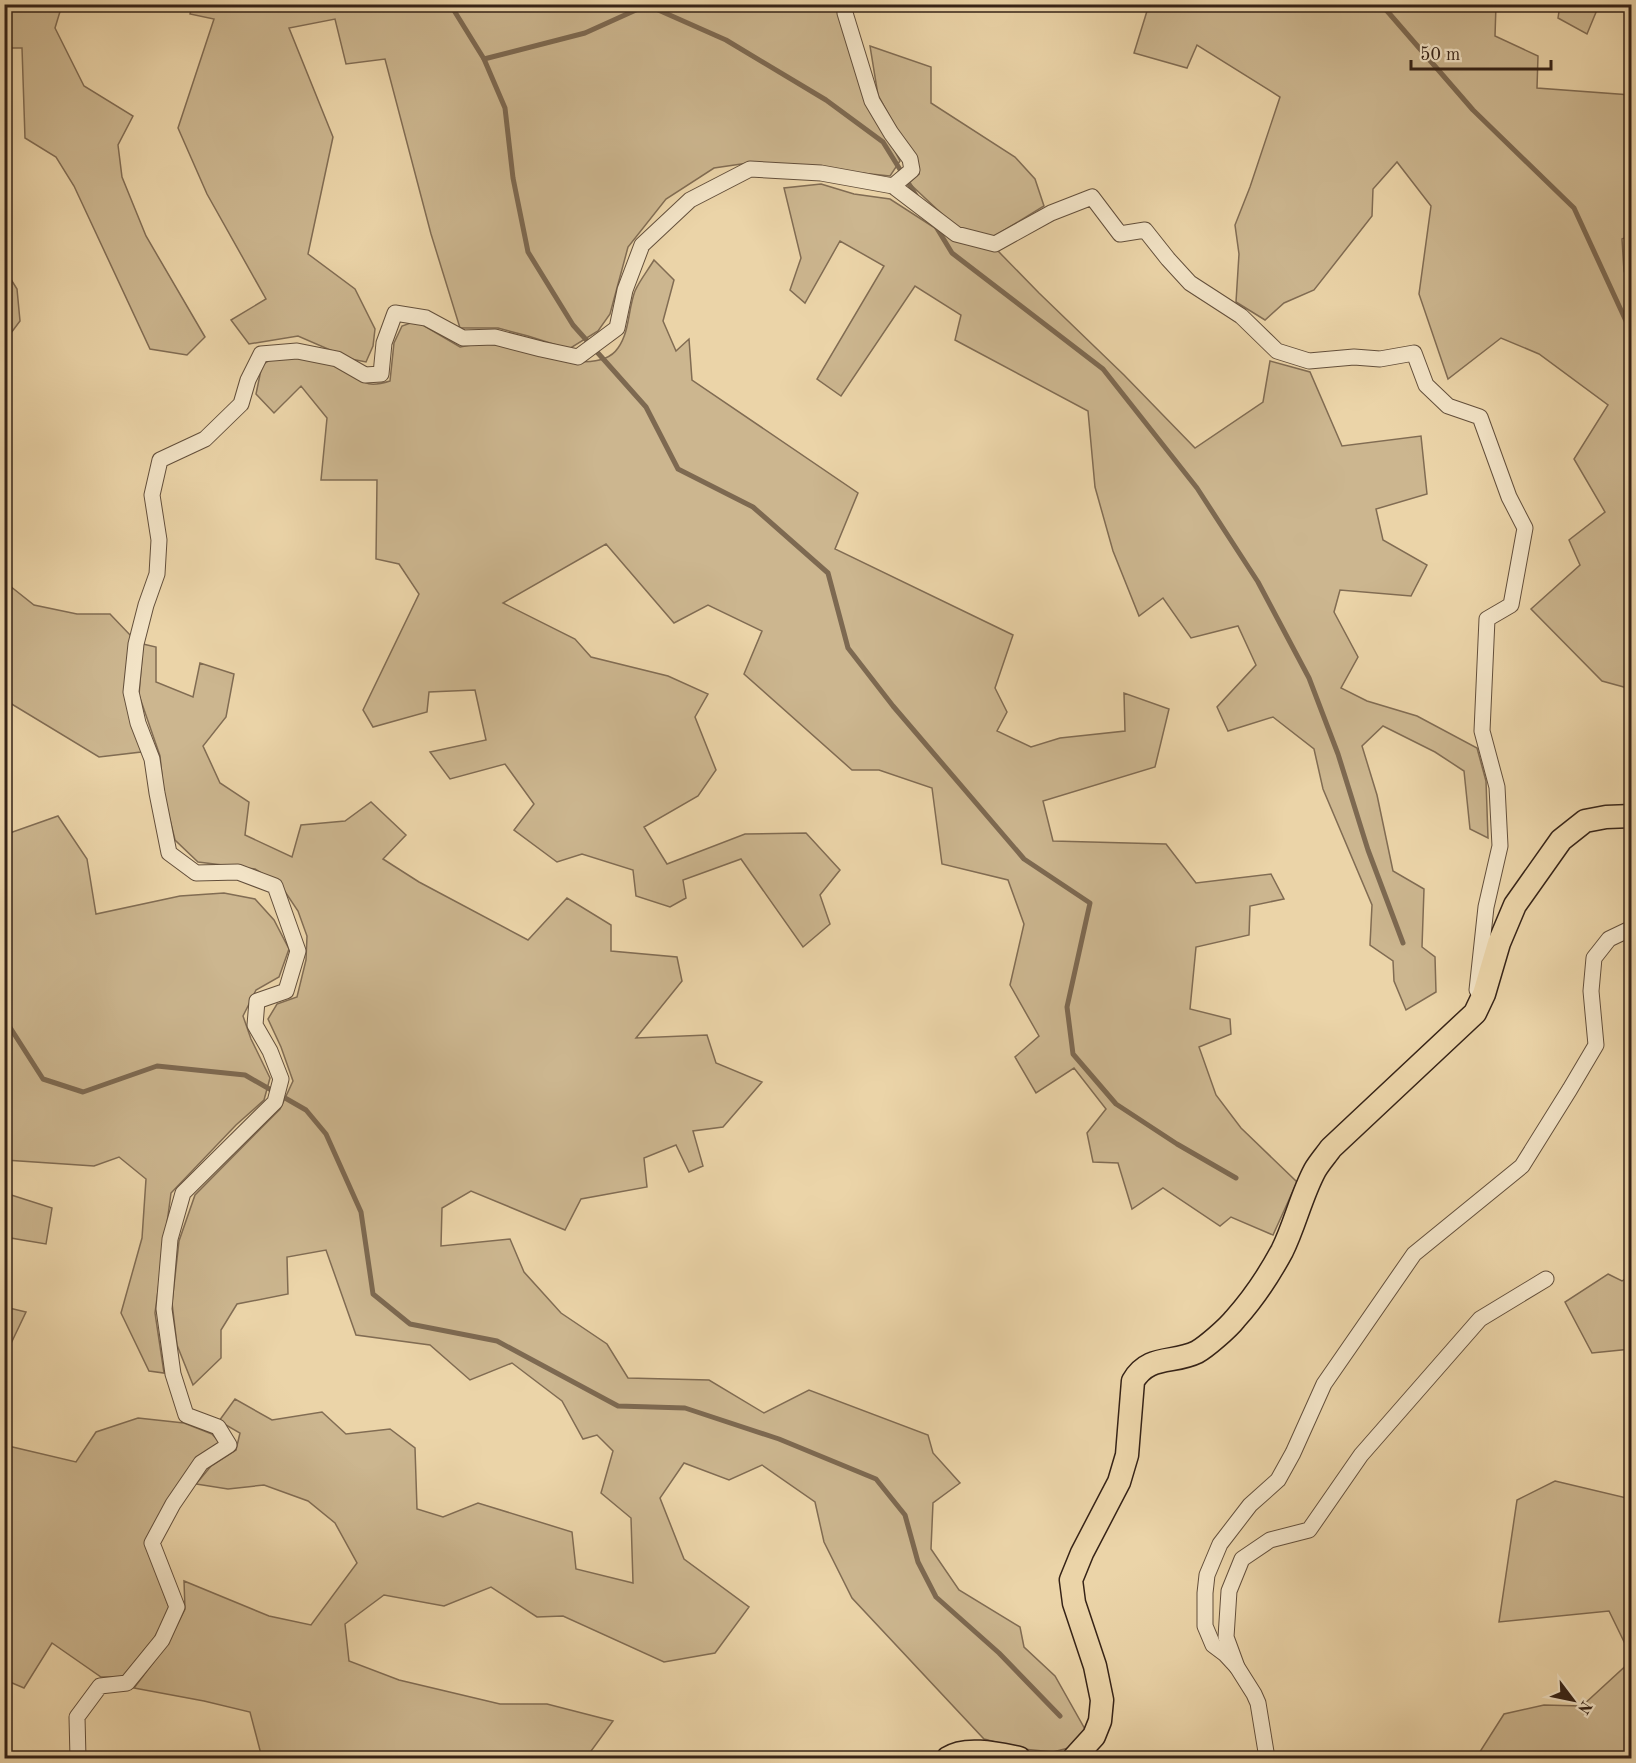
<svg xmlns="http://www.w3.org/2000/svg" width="1636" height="1763" font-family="'Old Standard TT',serif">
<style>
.green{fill:#ccb68f;stroke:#816c53;stroke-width:1.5}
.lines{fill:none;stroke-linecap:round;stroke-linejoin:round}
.stream{stroke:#7d6951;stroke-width:5}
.street-casing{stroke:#634f3b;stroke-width:17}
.primary-casing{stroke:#362317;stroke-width:25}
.street{stroke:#f2e3c6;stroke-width:15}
.primary{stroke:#ebd4a8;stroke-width:22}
</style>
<rect width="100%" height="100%" fill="#ebd4a8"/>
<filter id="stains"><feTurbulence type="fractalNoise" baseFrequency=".00333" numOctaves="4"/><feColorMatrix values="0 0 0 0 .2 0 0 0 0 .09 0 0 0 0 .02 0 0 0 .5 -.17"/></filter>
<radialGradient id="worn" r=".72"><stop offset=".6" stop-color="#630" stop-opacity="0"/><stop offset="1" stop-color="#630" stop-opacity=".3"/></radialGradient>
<g class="green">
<path d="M 835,4 L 889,140 L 900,161 L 890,176 L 755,162 L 714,168 L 666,199 L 628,247 L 610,314 L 598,331 L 569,349 L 528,336 L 498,328 L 460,328 L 431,234 L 385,59 L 346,64 L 335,19 L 289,28 L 333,137 L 308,254 L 355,289 L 375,329 L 373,346 L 366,362 L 351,359 L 298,336 L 249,344 L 231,320 L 266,299 L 207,194 L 178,128 L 214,19 L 190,14 L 192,5 Z"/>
<path d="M 4,5 L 62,5 L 55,28 L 84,86 L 133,116 L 118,145 L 122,177 L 146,236 L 205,337 L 187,355 L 150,349 L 74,186 L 56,157 L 25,138 L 22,48 L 5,48 Z"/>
<path d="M 1136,5 L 1496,5 L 1495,36 L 1538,56 L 1537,88 L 1631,95 L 1631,235 L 1622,239 L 1624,271 L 1632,290 L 1631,689 L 1602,681 L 1531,609 L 1580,565 L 1569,540 L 1605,512 L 1574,459 L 1608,405 L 1539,354 L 1501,338 L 1448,379 L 1419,294 L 1431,206 L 1397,162 L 1373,189 L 1372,216 L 1314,290 L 1284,303 L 1265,320 L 1236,302 L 1239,254 L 1235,225 L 1250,187 L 1280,97 L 1197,45 L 1187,68 L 1134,53 L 1147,11 Z"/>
<path d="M 1560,5 L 1599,5 L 1587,34 L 1558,18 Z"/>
<path d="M 870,46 L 931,67 L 931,103 L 1015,157 L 1035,179 L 1044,206 L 993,237 L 957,228 L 909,183 L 919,174 L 914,155 L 895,126 L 878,95 Z"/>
<path d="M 821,184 L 854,194 L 890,199 L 955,241 L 998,251 L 1039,293 L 1124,375 L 1195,448 L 1263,402 L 1270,361 L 1310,372 L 1342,446 L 1421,436 L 1427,494 L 1376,509 L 1383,540 L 1427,565 L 1411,596 L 1340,590 L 1334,612 L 1358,657 L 1341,688 L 1367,701 L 1417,716 L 1477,748 L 1486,781 L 1488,838 L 1470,829 L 1464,771 L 1435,752 L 1383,726 L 1362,746 L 1377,795 L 1393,871 L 1424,889 L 1422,947 L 1435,957 L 1436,992 L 1406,1010 L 1394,981 L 1393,961 L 1370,945 L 1372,905 L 1323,789 L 1314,749 L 1273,717 L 1228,731 L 1217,707 L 1256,665 L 1238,626 L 1191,638 L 1163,598 L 1139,616 L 1113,551 L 1095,487 L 1088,411 L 955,340 L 961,315 L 915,286 L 841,396 L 817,379 L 884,266 L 840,241 L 805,303 L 790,290 L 801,258 L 784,188 Z"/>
<path d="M 654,260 L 674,280 L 663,321 L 676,351 L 689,339 L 692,380 L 858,493 L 835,549 L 1013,635 L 995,688 L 1007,712 L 997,731 L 1031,747 L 1060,738 L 1125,731 L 1124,693 L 1169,709 L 1155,767 L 1043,801 L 1053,841 L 1166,844 L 1196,883 L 1271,874 L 1284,899 L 1250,906 L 1249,935 L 1196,947 L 1190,1009 L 1230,1019 L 1231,1034 L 1199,1047 L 1216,1095 L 1241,1128 L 1297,1182 L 1273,1235 L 1231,1217 L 1220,1226 L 1163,1188 L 1132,1209 L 1118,1163 L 1093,1162 L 1087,1133 L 1106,1109 L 1074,1068 L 1036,1093 L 1015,1057 L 1039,1036 L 1010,985 L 1024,924 L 1008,880 L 942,864 L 932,788 L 879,770 L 852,770 L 744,674 L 762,631 L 708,605 L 674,623 L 606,544 L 503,603 L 575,639 L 591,657 L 668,676 L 708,694 L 695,717 L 716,770 L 698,796 L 644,827 L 667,864 L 745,834 L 806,833 L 840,870 L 820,895 L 830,924 L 803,947 L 741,859 L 683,880 L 686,898 L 670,907 L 636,896 L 633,870 L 582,854 L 557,862 L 514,830 L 534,804 L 505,764 L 450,779 L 430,752 L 486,740 L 475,690 L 429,692 L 427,712 L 373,727 L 363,710 L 419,594 L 399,564 L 376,559 L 377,480 L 321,480 L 327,418 L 301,386 L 274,413 L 256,394 L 262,365 C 267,362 273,357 279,357 C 294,354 330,360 343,368 C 364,381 364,389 390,381 L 394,343 L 402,326 L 416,321 L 460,347 C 472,345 483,343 496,345 C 526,348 597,379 618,348 C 630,331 628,309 635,291 C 640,280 648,270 654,260 Z"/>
<path d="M 4,268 L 17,289 L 20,321 L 5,341 Z"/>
<path d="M 5,582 L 34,605 L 77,614 L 110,614 L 132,637 L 141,752 L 99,757 L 5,700 Z"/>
<path d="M 143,644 L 156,647 L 156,682 L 193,697 L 200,663 L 234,674 L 226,717 L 203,746 L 220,783 L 249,802 L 245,835 L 292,857 L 301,825 L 345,821 L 371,802 L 406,835 L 383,859 L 419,882 L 528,940 L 567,898 L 611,925 L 611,951 L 677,957 L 682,981 L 636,1038 L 707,1035 L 716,1063 L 762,1082 L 723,1127 L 693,1131 L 703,1166 L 689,1172 L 676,1145 L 644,1158 L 647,1187 L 581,1199 L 565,1230 L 471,1191 L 442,1208 L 441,1246 L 510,1239 L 524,1272 L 561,1313 L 607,1344 L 628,1378 L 709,1380 L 764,1413 L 809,1390 L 928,1435 L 933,1453 L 960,1483 L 933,1503 L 931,1549 L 959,1590 L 1020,1627 L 1024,1647 L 1055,1676 L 1086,1731 L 1076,1746 L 1053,1752 L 1023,1749 L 984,1739 L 852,1598 L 824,1542 L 815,1502 L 762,1465 L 729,1480 L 684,1463 L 660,1498 L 684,1559 L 749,1607 L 715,1653 L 664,1662 L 563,1616 L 537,1617 L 491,1587 L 444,1606 L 384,1595 L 345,1624 L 349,1661 L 399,1680 L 500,1704 L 547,1704 L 613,1721 L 586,1758 L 262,1758 L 250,1712 L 204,1701 L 134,1688 L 168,1643 L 185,1609 L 184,1581 L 269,1616 L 311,1625 L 357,1563 L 335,1523 L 308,1501 L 264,1485 L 228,1489 L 196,1484 L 211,1466 L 236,1450 L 240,1433 L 219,1421 L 235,1399 L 272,1420 L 322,1412 L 346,1434 L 390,1429 L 415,1448 L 417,1509 L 443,1517 L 478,1503 L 572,1532 L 576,1569 L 633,1583 L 631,1518 L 601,1493 L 613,1451 L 597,1435 L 583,1439 L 562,1401 L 512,1363 L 470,1380 L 430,1345 L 356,1335 L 326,1250 L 287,1257 L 288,1294 L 237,1304 L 221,1330 L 221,1358 L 193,1385 L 177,1345 L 172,1303 L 179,1241 L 195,1195 L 280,1109 L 293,1081 L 281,1047 L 268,1019 L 277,1004 L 297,997 L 306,960 L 307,936 L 298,911 L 280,884 L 255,869 L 198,862 L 175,840 L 164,796 L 160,756 L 139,695 Z"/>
<path d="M 58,816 L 87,859 L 96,914 L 180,896 L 224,893 L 255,899 L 274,920 L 289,949 L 279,977 L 256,990 L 243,1016 L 251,1039 L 270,1078 L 264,1100 L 236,1125 L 171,1193 L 155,1313 L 164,1373 L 149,1371 L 121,1313 L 142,1238 L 146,1179 L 119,1157 L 94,1166 L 5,1160 L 4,835 Z"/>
<path d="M 5,1193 L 52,1208 L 46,1244 L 5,1237 Z"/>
<path d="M 1608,1274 L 1622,1281 L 1631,1275 L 1631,1349 L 1592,1353 L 1565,1302 Z"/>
<path d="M 5,1307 L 26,1312 L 5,1356 L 4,1307 Z"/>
<path d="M 138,1418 L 184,1423 L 212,1434 L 221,1444 L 146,1545 L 170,1610 L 154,1638 L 122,1677 L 101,1677 L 52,1643 L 24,1688 L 5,1680 L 4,1445 L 76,1462 L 96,1432 Z"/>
<path d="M 1555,1481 L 1631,1499 L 1631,1656 L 1609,1611 L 1499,1622 L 1517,1500 Z"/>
<path d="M 1631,1661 L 1631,1758 L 1476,1758 L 1504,1714 L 1544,1705 L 1582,1706 Z"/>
</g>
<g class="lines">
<g class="stream">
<path d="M 450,4 L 484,59 L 505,108 L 513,178 L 528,252 L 573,325 L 646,407 L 678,469 L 753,507 L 828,573 L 848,648 L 893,706 L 1024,859 L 1090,903 L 1067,1007 L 1073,1054 L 1116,1104 L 1177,1144 L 1236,1178"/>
<path d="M 1381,4 L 1473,110 L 1574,208 L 1632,334"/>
<path d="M 484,59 L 585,33 L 647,5 L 726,40 L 826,100 L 883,142 L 917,197"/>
<path d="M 935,225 L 952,253 L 1103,369 L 1197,488 L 1258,582 L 1309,678 L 1338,754 L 1368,850 L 1403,943"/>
<path d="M 4,1018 L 43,1079 L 83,1092 L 157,1066 L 245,1075 L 306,1110 L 326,1134 L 361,1212 L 373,1294 L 410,1324 L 497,1341 L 618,1406 L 685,1408 L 779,1439 L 876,1479 L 905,1515 L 918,1562 L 936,1597 L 999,1653 L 1060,1716"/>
</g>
<defs>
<g id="street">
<path d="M 844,4 L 845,13 L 872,101 L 891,133 L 910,159 L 912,170 L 893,186"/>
<path d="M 1237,1667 L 1225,1654 L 1213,1645 L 1205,1626 L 1205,1593 L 1207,1575 L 1220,1544 L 1250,1505 L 1278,1480 L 1293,1453 L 1324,1384 L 1414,1254 L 1522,1166 L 1570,1089 L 1596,1045 L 1591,991 L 1594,958 L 1609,939 L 1632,928"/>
<path d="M 78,1758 L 77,1717 L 100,1686 L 127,1683 L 162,1640 L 177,1607 L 152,1543 L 173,1504 L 201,1463 L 229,1445 L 218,1427 L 186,1415 L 173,1374 L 164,1309 L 170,1239 L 183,1193 L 275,1102 L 281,1079 L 270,1051 L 255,1025 L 257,1001 L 286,991 L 298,951 L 275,886 L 238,872 L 196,873 L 169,853 L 157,793 L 152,759 L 138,723 L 131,692 L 136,644 L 146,605 L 157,574 L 159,540 L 152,495 L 160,460 L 205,439 L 241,404 L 248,380 L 261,354 L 297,351 L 337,359 L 365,375 L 381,374 L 384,343 L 395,313 L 426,318 L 463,338 L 495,337 L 541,349 L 578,357 L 617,328 L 625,290 L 642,245 L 690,200 L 750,169 L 821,173 L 893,186 L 956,234 L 995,244 L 1051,213 L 1092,197 L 1120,234 L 1145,230 L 1168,259 L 1190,283 L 1241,316 L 1277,351 L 1309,361 L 1354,357 L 1380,359 L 1414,353 L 1426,385 L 1448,406 L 1480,417 L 1509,497 L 1525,528 L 1511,605 L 1487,619 L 1482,731 L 1497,787 L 1500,846 L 1486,907 L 1477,990"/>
<path d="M 1267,1758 L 1258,1703 L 1254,1694 L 1237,1667 L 1226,1637 L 1229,1591 L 1242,1559 L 1270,1540 L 1309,1530 L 1361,1455 L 1480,1319 L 1546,1279"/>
</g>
<g id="primary">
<path d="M 948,1758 C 966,1746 999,1754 1019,1758"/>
<path d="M 1074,1758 L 1094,1736 L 1100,1721 L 1102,1700 L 1095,1666 L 1074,1603 L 1071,1580 L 1082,1553 L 1119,1482 L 1127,1455 L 1133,1381 C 1149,1354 1173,1364 1197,1352 C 1206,1347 1228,1328 1235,1319 C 1253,1299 1269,1275 1282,1251 C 1295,1225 1301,1196 1315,1170 C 1319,1163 1326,1155 1331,1148 L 1475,1013 L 1484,994 L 1499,943 L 1515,905 L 1561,840 L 1585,821 L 1606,817 L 1632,816"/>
</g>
</defs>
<use href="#street" class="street-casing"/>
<use href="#primary" class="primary-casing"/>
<use href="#street" class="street"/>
<use href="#primary" class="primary"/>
</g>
<rect width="1636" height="1763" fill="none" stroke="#ebd4a8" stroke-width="24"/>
<rect x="6" y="6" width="1624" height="1751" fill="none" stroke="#362317" stroke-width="3"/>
<rect x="12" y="12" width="1612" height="1739" fill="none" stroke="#362317" stroke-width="1.5"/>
<g transform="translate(1573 1700) rotate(122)" stroke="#f2e3c6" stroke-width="4.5" paint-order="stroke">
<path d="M0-4.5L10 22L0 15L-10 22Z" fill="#362317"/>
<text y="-9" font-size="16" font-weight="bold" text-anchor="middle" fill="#362317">N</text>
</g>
<path d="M1411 60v9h140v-9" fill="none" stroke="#362317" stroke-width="3"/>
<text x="1420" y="60" font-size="18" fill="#362317" stroke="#f2e3c6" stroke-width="4.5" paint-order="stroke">50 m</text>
<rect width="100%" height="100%" filter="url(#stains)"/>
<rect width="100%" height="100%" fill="url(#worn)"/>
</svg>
